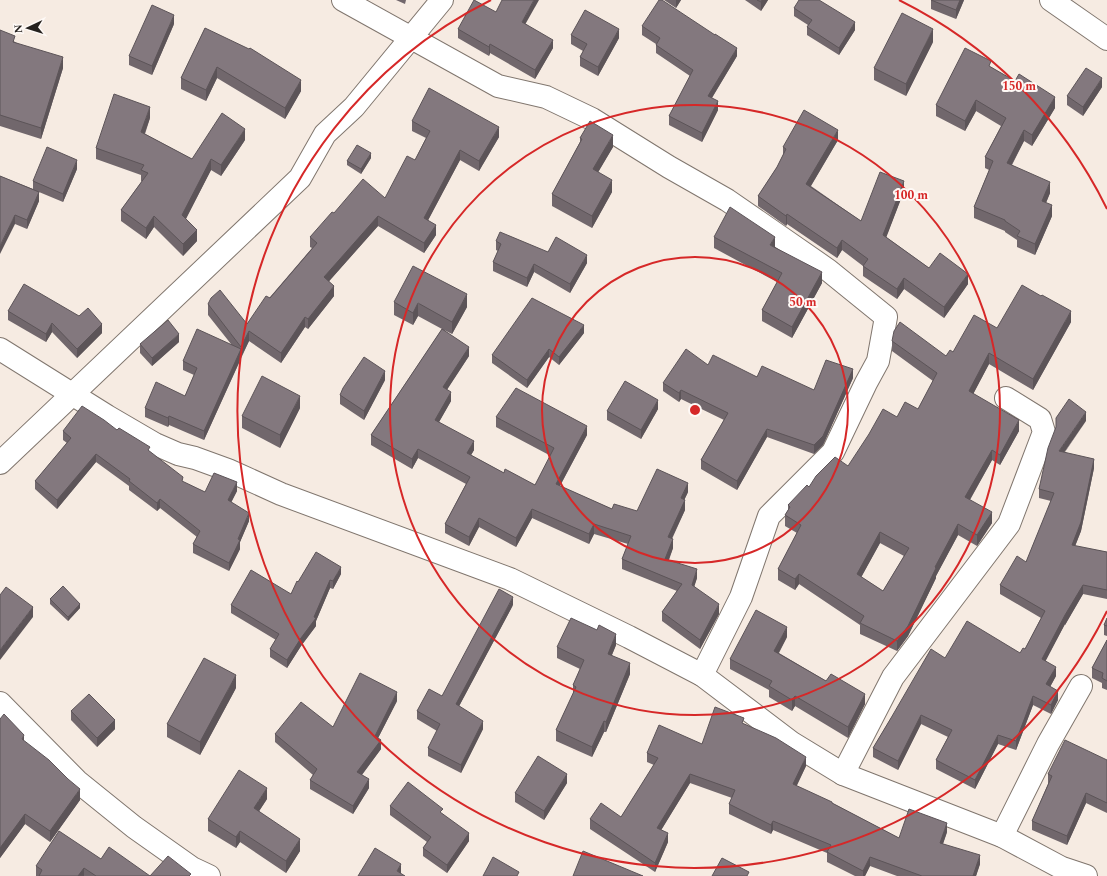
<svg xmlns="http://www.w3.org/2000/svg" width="1107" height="876" font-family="Spectral,serif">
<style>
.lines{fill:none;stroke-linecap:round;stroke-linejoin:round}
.minor-casing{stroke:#80766e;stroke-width:24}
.minor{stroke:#fff;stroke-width:22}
.wall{fill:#71676c;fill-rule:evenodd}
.shaded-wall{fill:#5c5458}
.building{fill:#83787e;stroke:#5c5458;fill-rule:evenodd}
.ring{fill:none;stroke:#d62828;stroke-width:2}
.centre{fill:#d62828;stroke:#fef9f6;stroke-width:2}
.ring-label{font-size:12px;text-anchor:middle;font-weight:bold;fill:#d62828;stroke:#fef9f6;stroke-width:4;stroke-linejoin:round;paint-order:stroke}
</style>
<rect width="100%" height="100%" fill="#f6ebe2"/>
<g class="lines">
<defs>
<g id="minor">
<path d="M 343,0 L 498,86 L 546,97 L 592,119 L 669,167 L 727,200 L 828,270 L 886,317 L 878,361 L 866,383 L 833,452 L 769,516 L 741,597 L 702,675"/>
<path d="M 1051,0 L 1107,39"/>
<path d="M 0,349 L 107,416 L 155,444 L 178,454 L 195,458 L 228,470 L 281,494 L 510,579 L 629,637 L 702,675 L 792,743 L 843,774 L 1002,836 L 1062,868 L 1086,876"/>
<path d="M 0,463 L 300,178 L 325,134 L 354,107 L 442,0"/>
<path d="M 0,703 L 77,781 L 134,827 L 192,868 L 209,876"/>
<path d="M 843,774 L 893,677 L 1009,524 L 1044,432 L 1040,419 L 1006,398"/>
<path d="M 1002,836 L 1048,744 L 1081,686"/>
</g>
</defs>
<use href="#minor" class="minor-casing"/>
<use href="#minor" class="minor"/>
</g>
<g class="wall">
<path d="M 396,0 L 406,0 L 405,4 Z"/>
<path d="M 664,0 L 681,0 L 676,8 Z"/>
<path d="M 745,0 L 768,0 L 761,11 Z"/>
<path d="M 931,0 L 964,0 L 956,19 L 931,9 Z"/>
<path d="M 794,8 L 855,30 L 839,55 L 807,35 L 807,27 L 808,25 L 794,16 Z"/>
<path d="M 496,12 L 526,24 L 553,48 L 535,79 L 490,53 L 489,56 L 458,38 L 458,29 Z"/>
<path d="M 174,24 L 152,75 L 129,65 L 129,56 Z"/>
<path d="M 642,26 L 737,56 L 712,98 L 718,110 L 702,142 L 669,125 L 669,116 L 690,76 L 656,53 L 656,44 L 642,35 Z"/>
<path d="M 205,28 L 301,91 L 285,119 L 217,78 L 206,101 L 181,89 L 181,78 Z"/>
<path d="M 0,30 L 15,42 L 63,68 L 41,139 L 0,126 Z"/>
<path d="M 571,35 L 619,38 L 598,76 L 580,66 L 580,57 L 583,51 L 571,44 Z"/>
<path d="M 933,42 L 906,96 L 874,80 L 874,68 Z"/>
<path d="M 991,67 L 1055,108 L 1032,146 L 1024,141 L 1012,165 L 1050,193 L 1046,203 L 1052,216 L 1035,255 L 1017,247 L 1017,240 L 1005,232 L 1005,231 L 974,218 L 974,207 L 989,170 L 985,168 L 985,157 L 1001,126 L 976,111 L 965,131 L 936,116 L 936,105 Z"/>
<path d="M 1102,87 L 1083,116 L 1067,105 L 1067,96 Z"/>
<path d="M 150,118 L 145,134 L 192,159 L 245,140 L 221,176 L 211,170 L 186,219 L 197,241 L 183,256 L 154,227 L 146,239 L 121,221 L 121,210 L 142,181 L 141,181 L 141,175 L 96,159 L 96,148 Z"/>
<path d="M 412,121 L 499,137 L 479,171 L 460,160 L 428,220 L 436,235 L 424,253 L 378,226 L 329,281 L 334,296 L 308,329 L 305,327 L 281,363 L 249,341 L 204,440 L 169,425 L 168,427 L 145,417 L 145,408 L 185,396 L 194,375 L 183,370 L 183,361 L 231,344 L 208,315 L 208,304 L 247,324 L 312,248 L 310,247 L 310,237 L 334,213 L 385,198 L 415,160 L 426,138 L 412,131 Z"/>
<path d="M 580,138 L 613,147 L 598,172 L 612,192 L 592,228 L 552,206 L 552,194 L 580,142 Z"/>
<path d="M 838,140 L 811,186 L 861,221 L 904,191 L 886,237 L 929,268 L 968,284 L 944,318 L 904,289 L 897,299 L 863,276 L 863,266 L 842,250 L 837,258 L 787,224 L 786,226 L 758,206 L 758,196 L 777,167 L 783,155 L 783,147 Z"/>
<path d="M 371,158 L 361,174 L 347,165 L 347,161 Z"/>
<path d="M 77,169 L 63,202 L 39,192 L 39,201 L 27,229 L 15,224 L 0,176 L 33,189 L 33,181 Z"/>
<path d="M 714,237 L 775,247 L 822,283 L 792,338 L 762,321 L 762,310 L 777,282 L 714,248 Z"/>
<path d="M 496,241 L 548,252 L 587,263 L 570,293 L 534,272 L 527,287 L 493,271 L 493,262 L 498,251 L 496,250 Z"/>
<path d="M 394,302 L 467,307 L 452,334 L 444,330 L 469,356 L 447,389 L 451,401 L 439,422 L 474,450 L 471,455 L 504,473 L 535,485 L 551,456 L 496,427 L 496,417 L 587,435 L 560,486 L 612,509 L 637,511 L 688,492 L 684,500 L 685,510 L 672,539 L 673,548 L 669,560 L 697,578 L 694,586 L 719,614 L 700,649 L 662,621 L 662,612 L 677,591 L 622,569 L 622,559 L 628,544 L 594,534 L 589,544 L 532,518 L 516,547 L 479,527 L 469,546 L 445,533 L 445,524 L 466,484 L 418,458 L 412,469 L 371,445 L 371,435 L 442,329 L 418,316 L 413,325 L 394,315 Z"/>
<path d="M 8,311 L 102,333 L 77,358 L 52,332 L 46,342 L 8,320 Z"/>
<path d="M 1071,322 L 1033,390 L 989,364 L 973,394 L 1019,431 L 1000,465 L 992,460 L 970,500 L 992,523 L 977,546 L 958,535 L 936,576 L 936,578 L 908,636 L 897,651 L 860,634 L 860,625 L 799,584 L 795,590 L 778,580 L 778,569 L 797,533 L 785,526 L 785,515 L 788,510 L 788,505 L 809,487 L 848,466 L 897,417 L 918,409 L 933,381 L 892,351 L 892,341 L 946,356 L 997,328 ZM 880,543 L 904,556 L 883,591 L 861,577 Z"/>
<path d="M 584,333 L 559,365 L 549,357 L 527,388 L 492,363 L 492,355 Z"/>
<path d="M 179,342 L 152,366 L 140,353 L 140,344 Z"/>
<path d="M 708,365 L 814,390 L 853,378 L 823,445 L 814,454 L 767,437 L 737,490 L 701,469 L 701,460 L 724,420 L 681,399 L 679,402 L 663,391 L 663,383 Z"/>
<path d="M 385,380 L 364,420 L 340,404 L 340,395 Z"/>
<path d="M 300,408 L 280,448 L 242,428 L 242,416 Z"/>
<path d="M 658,409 L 641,439 L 607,420 L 607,411 Z"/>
<path d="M 1086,421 L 1065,452 L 1094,468 L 1081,531 L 1075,546 L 1107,552 L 1107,599 L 1083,594 L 1065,625 L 1065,624 L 1045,661 L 1056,676 L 1050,687 L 1058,700 L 1051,714 L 1033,705 L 1016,750 L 998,744 L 975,789 L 936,769 L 936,760 L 948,737 L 921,724 L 898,770 L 873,757 L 873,748 L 891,718 L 945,658 L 1020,653 L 1025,649 L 1041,618 L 1000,594 L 1000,585 L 1026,562 L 1051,501 L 1039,498 L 1039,489 Z"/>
<path d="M 117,430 L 150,452 L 183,482 L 205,492 L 237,491 L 231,502 L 249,521 L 240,542 L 240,549 L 229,571 L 193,553 L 193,544 L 197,537 L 160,508 L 157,511 L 129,490 L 129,486 L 96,462 L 57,509 L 35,489 L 35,481 L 67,443 L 63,440 L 63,431 Z"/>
<path d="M 341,574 L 333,589 L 330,588 L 316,621 L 316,626 L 301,646 L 287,668 L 270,657 L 270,649 L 276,640 L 231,613 L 231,605 L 291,594 L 298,582 Z"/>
<path d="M 50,599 L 80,608 L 68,621 L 50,604 Z"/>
<path d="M 513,605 L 459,706 L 483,729 L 461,773 L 428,756 L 428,748 L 437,731 L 417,719 L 417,711 L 442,696 Z"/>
<path d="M 1107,618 L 1107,636 L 1104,635 L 1104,625 Z"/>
<path d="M 787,637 L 779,653 L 865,704 L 848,738 L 795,706 L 792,711 L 769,697 L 769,690 L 730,669 L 730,659 Z"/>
<path d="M 1107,640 L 1107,690 L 1102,688 L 1102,683 L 1092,678 L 1092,668 Z"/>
<path d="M 616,645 L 612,655 L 630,674 L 606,732 L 604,732 L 592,757 L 556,741 L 556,730 L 573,694 L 573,685 L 580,669 L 557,658 L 557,647 Z"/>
<path d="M 236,688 L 200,755 L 167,737 L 167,724 Z"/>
<path d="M 397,701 L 378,738 L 381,749 L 362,775 L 369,788 L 353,814 L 310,789 L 310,780 L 313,775 L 275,742 L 275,734 L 333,727 Z"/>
<path d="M 71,711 L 115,729 L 97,747 L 71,720 Z"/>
<path d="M 0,719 L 24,741 L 80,800 L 50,842 L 25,824 L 0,858 Z"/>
<path d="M 744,724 L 806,766 L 796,786 L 832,803 L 899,838 L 947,832 L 943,844 L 980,864 L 976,876 L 897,876 L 870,866 L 865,876 L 855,876 L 827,862 L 827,853 L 773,830 L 771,834 L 729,814 L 729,804 L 732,798 L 690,783 L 661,830 L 668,842 L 655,872 L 590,829 L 590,819 L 621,817 L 654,765 L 647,762 L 647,753 L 702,744 Z"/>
<path d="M 1107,760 L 1107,813 L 1086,803 L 1067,845 L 1032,830 L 1032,821 L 1048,784 L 1048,774 Z"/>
<path d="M 567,783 L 544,820 L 515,802 L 515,793 Z"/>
<path d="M 267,799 L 259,811 L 300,851 L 286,873 L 240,842 L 236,848 L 208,831 L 208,819 Z"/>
<path d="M 390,806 L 443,814 L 469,841 L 447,873 L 423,856 L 423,848 L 427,842 L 390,815 Z"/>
<path d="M 101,859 L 150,876 L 36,876 L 36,866 Z"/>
</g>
<g class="shaded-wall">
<path d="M 534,0 L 539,0 L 522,30 L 522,22 Z"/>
<path d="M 676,0 L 681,0 L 676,8 Z"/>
<path d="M 762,0 L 768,0 L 761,11 L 761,2 Z"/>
<path d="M 960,0 L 964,0 L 956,19 L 956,10 Z"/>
<path d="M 174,15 L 174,24 L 152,75 L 152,66 Z"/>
<path d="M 855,22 L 855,30 L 839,55 L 839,48 Z"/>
<path d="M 619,29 L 619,38 L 598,76 L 598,67 Z"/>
<path d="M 933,29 L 933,42 L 906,96 L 906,84 Z"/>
<path d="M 553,40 L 553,48 L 535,79 L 535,70 Z"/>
<path d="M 490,44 L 490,53 L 489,56 L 489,47 Z"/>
<path d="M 737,48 L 737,56 L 708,104 L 708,96 Z"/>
<path d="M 63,57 L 63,68 L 41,139 L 41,128 Z"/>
<path d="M 217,67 L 217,78 L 206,101 L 206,90 Z"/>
<path d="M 1102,78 L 1102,87 L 1083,116 L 1083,107 Z"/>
<path d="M 301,80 L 301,91 L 285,119 L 285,108 Z"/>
<path d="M 1055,97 L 1055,108 L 1032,146 L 1032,135 Z"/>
<path d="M 976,100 L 976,111 L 965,131 L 965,121 Z"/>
<path d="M 718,101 L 718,110 L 702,142 L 702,133 Z"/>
<path d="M 150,107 L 150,118 L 141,143 L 141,132 Z"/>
<path d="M 499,127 L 499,137 L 479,171 L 479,161 Z"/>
<path d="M 245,129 L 245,140 L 221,176 L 221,165 Z"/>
<path d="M 838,130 L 838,140 L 806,194 L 806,184 Z"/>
<path d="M 1024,130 L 1024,141 L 1007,173 L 1007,163 Z"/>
<path d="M 613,135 L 613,147 L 593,181 L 593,169 Z"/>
<path d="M 460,150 L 460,160 L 424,228 L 424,218 Z"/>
<path d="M 371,153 L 371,158 L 361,174 L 361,169 Z"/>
<path d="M 211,159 L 211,170 L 182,226 L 182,215 Z"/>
<path d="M 77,160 L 77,169 L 63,202 L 63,194 Z"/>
<path d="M 612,180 L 612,192 L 592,228 L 592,216 Z"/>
<path d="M 904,181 L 904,191 L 883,246 L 883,235 Z"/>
<path d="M 1050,182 L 1050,193 L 1042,212 L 1042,201 Z"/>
<path d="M 39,192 L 39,201 L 27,229 L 27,220 Z"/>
<path d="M 1052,205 L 1052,216 L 1035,255 L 1035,244 Z"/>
<path d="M 787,214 L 787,224 L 786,226 L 786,216 Z"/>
<path d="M 15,215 L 15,224 L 0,254 L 0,246 Z"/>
<path d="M 154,216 L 154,227 L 146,239 L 146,228 Z"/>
<path d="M 378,216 L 378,226 L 324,287 L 324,277 Z"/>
<path d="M 436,225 L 436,235 L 424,253 L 424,243 Z"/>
<path d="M 197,230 L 197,241 L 183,256 L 183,244 Z"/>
<path d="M 775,237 L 775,248 L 770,245 Z"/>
<path d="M 842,240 L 842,250 L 837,258 L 837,248 Z"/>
<path d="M 587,255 L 587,263 L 570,293 L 570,284 Z"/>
<path d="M 534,264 L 534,272 L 527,287 L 527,278 Z"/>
<path d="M 822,272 L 822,283 L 792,338 L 792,327 Z"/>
<path d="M 968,274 L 968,284 L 944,318 L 944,307 Z"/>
<path d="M 904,278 L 904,289 L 897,299 L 897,289 Z"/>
<path d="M 334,286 L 334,296 L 308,329 L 308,319 Z"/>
<path d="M 467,294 L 467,307 L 452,334 L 452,322 Z"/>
<path d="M 418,303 L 418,316 L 413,325 L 413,313 Z"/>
<path d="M 1071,311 L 1071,322 L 1033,390 L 1033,379 Z"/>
<path d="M 305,317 L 305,327 L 281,363 L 281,353 Z"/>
<path d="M 52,323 L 52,332 L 46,342 L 46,334 Z"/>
<path d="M 102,324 L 102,333 L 77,358 L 77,349 Z"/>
<path d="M 584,325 L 584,333 L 559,365 L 559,357 Z"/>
<path d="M 249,331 L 249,341 L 241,357 L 241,347 Z"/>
<path d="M 179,334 L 179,342 L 152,366 L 152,358 Z"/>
<path d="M 469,347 L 469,356 L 443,396 L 443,387 Z"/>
<path d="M 241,349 L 241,358 L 204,440 L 204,431 Z"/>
<path d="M 549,349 L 549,357 L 527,388 L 527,380 Z"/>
<path d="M 989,353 L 989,364 L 969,402 L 969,391 Z"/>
<path d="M 853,369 L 853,378 L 823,445 L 814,454 L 814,445 Z"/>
<path d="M 385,371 L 385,380 L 364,420 L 364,411 Z"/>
<path d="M 681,390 L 681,399 L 679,402 L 679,393 Z"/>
<path d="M 451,392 L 451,401 L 435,429 L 435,420 Z"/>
<path d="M 300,396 L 300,408 L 280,448 L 280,435 Z"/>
<path d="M 658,400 L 658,409 L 641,439 L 641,430 Z"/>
<path d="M 1086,412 L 1086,421 L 1059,460 L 1059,451 Z"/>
<path d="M 169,416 L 169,425 L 168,427 L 168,418 Z"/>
<path d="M 1019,420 L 1019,431 L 1000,465 L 1000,455 Z"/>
<path d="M 587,426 L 587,435 L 556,493 L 556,484 Z"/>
<path d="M 767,429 L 767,437 L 737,490 L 737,481 Z"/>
<path d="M 474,441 L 474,450 L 467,462 L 467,453 Z"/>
<path d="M 418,449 L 418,458 L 412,469 L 412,459 Z"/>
<path d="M 992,450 L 992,460 L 965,508 L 965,497 Z"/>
<path d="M 96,454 L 96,462 L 57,509 L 57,500 Z"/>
<path d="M 1094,459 L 1094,468 L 1081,531 L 1072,554 L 1072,545 Z"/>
<path d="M 237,482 L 237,491 L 228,509 L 228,500 Z"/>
<path d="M 688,483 L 688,492 L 681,507 L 681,498 Z"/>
<path d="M 160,499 L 160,508 L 157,511 L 157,503 Z"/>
<path d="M 685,500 L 685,510 L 668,546 L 668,537 Z"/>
<path d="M 532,509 L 532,518 L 516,547 L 516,538 Z"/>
<path d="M 992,512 L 992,523 L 977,546 L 977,535 Z"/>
<path d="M 249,513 L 249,521 L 240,542 L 240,549 L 229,571 L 229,563 Z"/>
<path d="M 479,518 L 479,527 L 469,546 L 469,537 Z"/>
<path d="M 594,524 L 594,534 L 589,544 L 589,534 Z"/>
<path d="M 958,524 L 958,535 L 936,576 L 936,578 L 908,636 L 897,651 L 897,641 L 935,567 Z"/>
<path d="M 880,532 L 880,543 L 857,585 L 857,574 Z"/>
<path d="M 673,539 L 673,548 L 665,569 L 665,559 Z"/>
<path d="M 341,567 L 341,574 L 333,589 L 333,581 Z"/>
<path d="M 697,569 L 697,578 L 692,594 L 692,585 Z"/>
<path d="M 799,574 L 799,584 L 795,590 L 795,579 Z"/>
<path d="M 330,580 L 330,588 L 316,621 L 316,626 L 301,646 L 287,668 L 287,660 Z"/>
<path d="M 1083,585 L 1083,594 L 1065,625 L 1065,615 Z"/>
<path d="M 513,597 L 513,605 L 456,712 L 456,704 Z"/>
<path d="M 80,604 L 80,608 L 68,621 L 68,617 Z"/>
<path d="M 719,604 L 719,614 L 700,649 L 700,640 Z"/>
<path d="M 33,607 L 33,617 L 0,660 L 0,650 Z"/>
<path d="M 1065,615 L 1065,624 L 1042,668 L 1042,659 Z"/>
<path d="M 787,627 L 787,637 L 774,661 L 774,651 Z"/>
<path d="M 616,634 L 616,645 L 608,664 L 608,654 Z"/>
<path d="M 630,663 L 630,674 L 606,732 L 606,722 Z"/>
<path d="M 1056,667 L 1056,676 L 1046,694 L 1046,684 Z"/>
<path d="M 236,675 L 236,688 L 200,755 L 200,742 Z"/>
<path d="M 1058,691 L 1058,700 L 1051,714 L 1051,705 Z"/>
<path d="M 397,692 L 397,701 L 375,744 L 375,736 Z"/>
<path d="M 865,694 L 865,704 L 848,738 L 848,727 Z"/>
<path d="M 795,696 L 795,706 L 792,711 L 792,700 Z"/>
<path d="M 1033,696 L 1033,705 L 1016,750 L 1016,741 Z"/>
<path d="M 921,715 L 921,724 L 898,770 L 898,761 Z"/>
<path d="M 115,720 L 115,729 L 97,747 L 97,738 Z"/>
<path d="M 483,721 L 483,729 L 461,773 L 461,765 Z"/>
<path d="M 604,721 L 604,732 L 592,757 L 592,747 Z"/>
<path d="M 24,735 L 24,746 L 22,739 Z"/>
<path d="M 998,735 L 998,744 L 975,789 L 975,780 Z"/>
<path d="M 381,740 L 381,749 L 357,781 L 357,772 Z"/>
<path d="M 806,757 L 806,766 L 793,794 L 793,784 Z"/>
<path d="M 567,774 L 567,783 L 544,820 L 544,811 Z"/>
<path d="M 690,774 L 690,783 L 657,837 L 657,828 Z"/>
<path d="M 369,779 L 369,788 L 353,814 L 353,806 Z"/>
<path d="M 267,788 L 267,799 L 254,819 L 254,808 Z"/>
<path d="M 80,789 L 80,800 L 50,842 L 50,831 Z"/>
<path d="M 1086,793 L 1086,803 L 1067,845 L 1067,836 Z"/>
<path d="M 25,814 L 25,824 L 0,858 L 0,848 Z"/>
<path d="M 773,821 L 773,830 L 771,834 L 771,825 Z"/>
<path d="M 947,823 L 947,832 L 940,852 L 940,843 Z"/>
<path d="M 240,831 L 240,842 L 236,848 L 236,837 Z"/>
<path d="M 469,833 L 469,841 L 447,873 L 447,865 Z"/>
<path d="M 668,833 L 668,842 L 655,872 L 655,863 Z"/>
<path d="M 300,839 L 300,851 L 286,873 L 286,861 Z"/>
<path d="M 980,855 L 980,864 L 976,876 L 973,876 Z"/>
<path d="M 870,857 L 870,866 L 865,876 L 863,876 L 863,871 Z"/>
<path d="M 401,864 L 401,874 L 397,871 Z"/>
<path d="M 84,868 L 84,876 L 78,876 Z"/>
</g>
<g class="building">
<path d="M 474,0 L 496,12 L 502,0 L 534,0 L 522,22 L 553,40 L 535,70 L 490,44 L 489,47 L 458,29 Z"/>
<path d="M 659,0 L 662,0 L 715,35 L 715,34 L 737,48 L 708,96 L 718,101 L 702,133 L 669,116 L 693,70 L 656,45 L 660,38 L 642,26 Z"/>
<path d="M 757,0 L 762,0 L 761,2 Z"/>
<path d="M 799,0 L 819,0 L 855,22 L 839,48 L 807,27 L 812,20 L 794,8 Z"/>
<path d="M 931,0 L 960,0 L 956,10 Z"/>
<path d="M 152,5 L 174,15 L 152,66 L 129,56 Z"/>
<path d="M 585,10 L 619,29 L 598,67 L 580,57 L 587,44 L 571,35 Z"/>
<path d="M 902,13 L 933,29 L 906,84 L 874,68 Z"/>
<path d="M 205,28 L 249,49 L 250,48 L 301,80 L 285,108 L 217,67 L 206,90 L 181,78 Z"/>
<path d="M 0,30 L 15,36 L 13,42 L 63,57 L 41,128 L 0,115 Z"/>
<path d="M 965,48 L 991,61 L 989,66 L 1015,81 L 1019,74 L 1055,97 L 1032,135 L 1024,130 L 1007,163 L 1050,182 L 1042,201 L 1052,205 L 1035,244 L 1017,236 L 1020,231 L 1005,221 L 1005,220 L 974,207 L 993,161 L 985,157 L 1006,118 L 976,100 L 965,121 L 936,105 Z"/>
<path d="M 1086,68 L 1102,78 L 1083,107 L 1067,96 Z"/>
<path d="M 429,88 L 499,127 L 479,161 L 460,150 L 424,218 L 436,225 L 424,243 L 378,216 L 324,277 L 334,286 L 308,319 L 305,317 L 281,353 L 249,331 L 241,347 L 208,304 L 211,298 L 220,290 L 247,324 L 266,296 L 270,298 L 317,243 L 310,237 L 332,212 L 334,213 L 363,179 L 385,198 L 407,156 L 415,160 L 430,131 L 412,121 Z"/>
<path d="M 114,94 L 150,107 L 141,132 L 192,159 L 222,113 L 245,129 L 221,165 L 211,159 L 182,215 L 197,230 L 183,244 L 154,216 L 146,228 L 121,210 L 148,173 L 141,170 L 144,165 L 96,148 Z"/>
<path d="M 804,110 L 838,130 L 806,184 L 861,221 L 880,172 L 904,181 L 883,235 L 929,268 L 940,253 L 968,274 L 944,307 L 904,278 L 897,289 L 863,266 L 868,259 L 842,240 L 837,248 L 787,214 L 786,216 L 758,196 L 777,167 L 786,149 L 783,147 Z"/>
<path d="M 590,121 L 613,135 L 593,169 L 612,180 L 592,216 L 552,194 L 582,139 L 580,138 Z"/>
<path d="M 357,145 L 371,153 L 361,169 L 347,161 Z"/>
<path d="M 47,147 L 77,160 L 63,194 L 33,181 Z"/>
<path d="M 0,176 L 39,192 L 27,220 L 15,215 L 0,246 Z"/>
<path d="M 730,207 L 775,237 L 770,245 L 822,272 L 792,327 L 762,310 L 782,273 L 714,237 Z"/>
<path d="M 500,232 L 548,252 L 556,237 L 587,255 L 570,284 L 534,264 L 527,278 L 493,262 L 501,244 L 496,241 Z"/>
<path d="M 413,266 L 467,294 L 452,322 L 418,303 L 413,313 L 394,302 Z"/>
<path d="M 24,284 L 79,316 L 88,308 L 102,324 L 77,349 L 52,323 L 46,334 L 8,311 Z"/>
<path d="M 1022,285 L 1041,296 L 1042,295 L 1071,311 L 1033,379 L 989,353 L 969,391 L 1019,420 L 1000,455 L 992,450 L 965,497 L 992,512 L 977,535 L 958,524 L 935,567 L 936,568 L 908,626 L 897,641 L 860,623 L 864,616 L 799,574 L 795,579 L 778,569 L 801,525 L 785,515 L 790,507 L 788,505 L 807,485 L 809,487 L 816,476 L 835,457 L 848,466 L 869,434 L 883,409 L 897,417 L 905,402 L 918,409 L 937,373 L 892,341 L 894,331 L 900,322 L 946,356 L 950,350 L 953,352 L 974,315 L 997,328 ZM 880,532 L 909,548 L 883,591 L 857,574 Z"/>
<path d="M 532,298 L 584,325 L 559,357 L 549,349 L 527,380 L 492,355 Z"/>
<path d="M 168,320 L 179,334 L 152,358 L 140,344 Z"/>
<path d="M 197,329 L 241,349 L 204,431 L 169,416 L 168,418 L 145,408 L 156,382 L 185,396 L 197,368 L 183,361 Z"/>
<path d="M 442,329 L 469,347 L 443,387 L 451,392 L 435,420 L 474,441 L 467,453 L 504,473 L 505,469 L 535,485 L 554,448 L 496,417 L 516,388 L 587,426 L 556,484 L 612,509 L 614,504 L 637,511 L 657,469 L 688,483 L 681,498 L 685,500 L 668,537 L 673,539 L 665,559 L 697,569 L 692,585 L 719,604 L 700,640 L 662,612 L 682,584 L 622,559 L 631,536 L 594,524 L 589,534 L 532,509 L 516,538 L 479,518 L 469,537 L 445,524 L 470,477 L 418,449 L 412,459 L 371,435 Z"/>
<path d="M 686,349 L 708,365 L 713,355 L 757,377 L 762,366 L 814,390 L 826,360 L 853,369 L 823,436 L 814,445 L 767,429 L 737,481 L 701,460 L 728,413 L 681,390 L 679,393 L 663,383 Z"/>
<path d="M 364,357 L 385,371 L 364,411 L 340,395 L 343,388 Z"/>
<path d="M 262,376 L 300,396 L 280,435 L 242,416 Z"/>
<path d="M 625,381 L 658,400 L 641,430 L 607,411 Z"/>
<path d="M 1069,399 L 1086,412 L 1059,451 L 1094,459 L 1081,522 L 1072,545 L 1107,552 L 1107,590 L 1083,585 L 1065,615 L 1042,659 L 1056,667 L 1046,684 L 1058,691 L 1051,705 L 1033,696 L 1016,741 L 998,735 L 975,780 L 936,760 L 952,730 L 921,715 L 898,761 L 873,748 L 891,718 L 931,649 L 945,658 L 967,621 L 1020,653 L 1023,648 L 1025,649 L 1045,611 L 1000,585 L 1017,556 L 1026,562 L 1054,493 L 1039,489 L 1048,448 L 1056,427 L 1056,418 Z"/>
<path d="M 82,406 L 104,420 L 117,430 L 119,428 L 150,447 L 148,450 L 183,477 L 182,481 L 205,492 L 214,473 L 237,482 L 228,500 L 249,513 L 238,539 L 240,540 L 229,563 L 193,544 L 200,531 L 160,499 L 157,503 L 129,481 L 130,479 L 96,454 L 57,500 L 35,481 L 71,438 L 63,431 Z"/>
<path d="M 316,552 L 341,567 L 333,581 L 330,580 L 314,617 L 316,618 L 301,638 L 287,660 L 270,649 L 279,634 L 231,605 L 251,570 L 291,594 L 297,581 L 298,582 Z"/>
<path d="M 63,586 L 80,604 L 68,617 L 50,599 Z"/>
<path d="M 6,587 L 33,607 L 0,650 L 0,595 Z"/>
<path d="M 499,589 L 513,597 L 456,704 L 483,721 L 461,765 L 428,748 L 440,724 L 417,711 L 429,689 L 442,696 Z"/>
<path d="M 756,610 L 787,627 L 774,651 L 826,681 L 831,674 L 865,694 L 848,727 L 795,696 L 792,700 L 769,686 L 772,681 L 730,659 Z"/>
<path d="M 571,618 L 597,630 L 599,625 L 616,634 L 608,654 L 630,663 L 606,722 L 604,721 L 592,747 L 556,730 L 576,687 L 573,685 L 584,660 L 557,647 Z"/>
<path d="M 1107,618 L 1107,626 L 1104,625 Z"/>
<path d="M 1107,640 L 1107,681 L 1102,678 L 1103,673 L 1092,668 Z"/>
<path d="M 204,658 L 236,675 L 200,742 L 167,724 Z"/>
<path d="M 360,673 L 397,692 L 375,736 L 381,740 L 357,772 L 369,779 L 353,806 L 310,780 L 317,769 L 275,734 L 301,702 L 333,727 Z"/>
<path d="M 89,694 L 115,720 L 97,738 L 71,711 Z"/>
<path d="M 715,707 L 744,718 L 742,723 L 776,738 L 806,757 L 793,784 L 832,802 L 832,803 L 899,838 L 909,809 L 947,823 L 940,843 L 980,855 L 973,876 L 922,876 L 870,857 L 863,871 L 827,852 L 831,845 L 773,821 L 771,825 L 729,804 L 735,790 L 690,774 L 657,828 L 668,833 L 655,863 L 590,819 L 601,803 L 621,817 L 658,758 L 647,753 L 659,725 L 702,744 Z"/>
<path d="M 4,714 L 24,735 L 22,739 L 49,760 L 68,779 L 80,789 L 50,831 L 25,814 L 0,848 L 0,719 Z"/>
<path d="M 1065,740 L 1107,760 L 1107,803 L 1086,793 L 1067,836 L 1032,821 L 1052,776 L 1048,774 Z"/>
<path d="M 538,756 L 567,774 L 544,811 L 515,793 Z"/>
<path d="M 239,770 L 267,788 L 254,808 L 300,839 L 286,861 L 240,831 L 236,837 L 208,819 Z"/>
<path d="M 408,782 L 443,809 L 440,812 L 469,833 L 447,865 L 423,848 L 431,837 L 390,806 Z"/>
<path d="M 59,831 L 101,859 L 109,847 L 150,876 L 96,876 L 84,868 L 78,876 L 39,876 L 42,870 L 36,866 Z"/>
<path d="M 375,848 L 401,864 L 397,871 L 405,876 L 358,876 Z"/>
<path d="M 583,851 L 643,876 L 573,876 Z"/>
<path d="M 168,856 L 191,874 L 189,876 L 150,876 Z"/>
<path d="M 493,857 L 519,872 L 517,876 L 483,876 Z"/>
<path d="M 722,858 L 749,872 L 747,876 L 712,876 Z"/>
</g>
<g class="ring">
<circle cx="695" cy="410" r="153"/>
<circle cx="695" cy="410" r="305"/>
<path d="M1107 611A458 458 0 1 1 491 0M899 0A458 458 0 0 1 1107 209"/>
</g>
<circle cx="695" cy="410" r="6" class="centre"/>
<g class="ring-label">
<text x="1019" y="90">150 m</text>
<text x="911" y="199">100 m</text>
<text x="803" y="306">50 m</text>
</g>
<g transform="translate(28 28) rotate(266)" stroke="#fef9f6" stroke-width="3" paint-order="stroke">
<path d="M0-3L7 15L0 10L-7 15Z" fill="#25211e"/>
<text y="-6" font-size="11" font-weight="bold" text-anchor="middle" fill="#25211e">N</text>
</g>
</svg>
